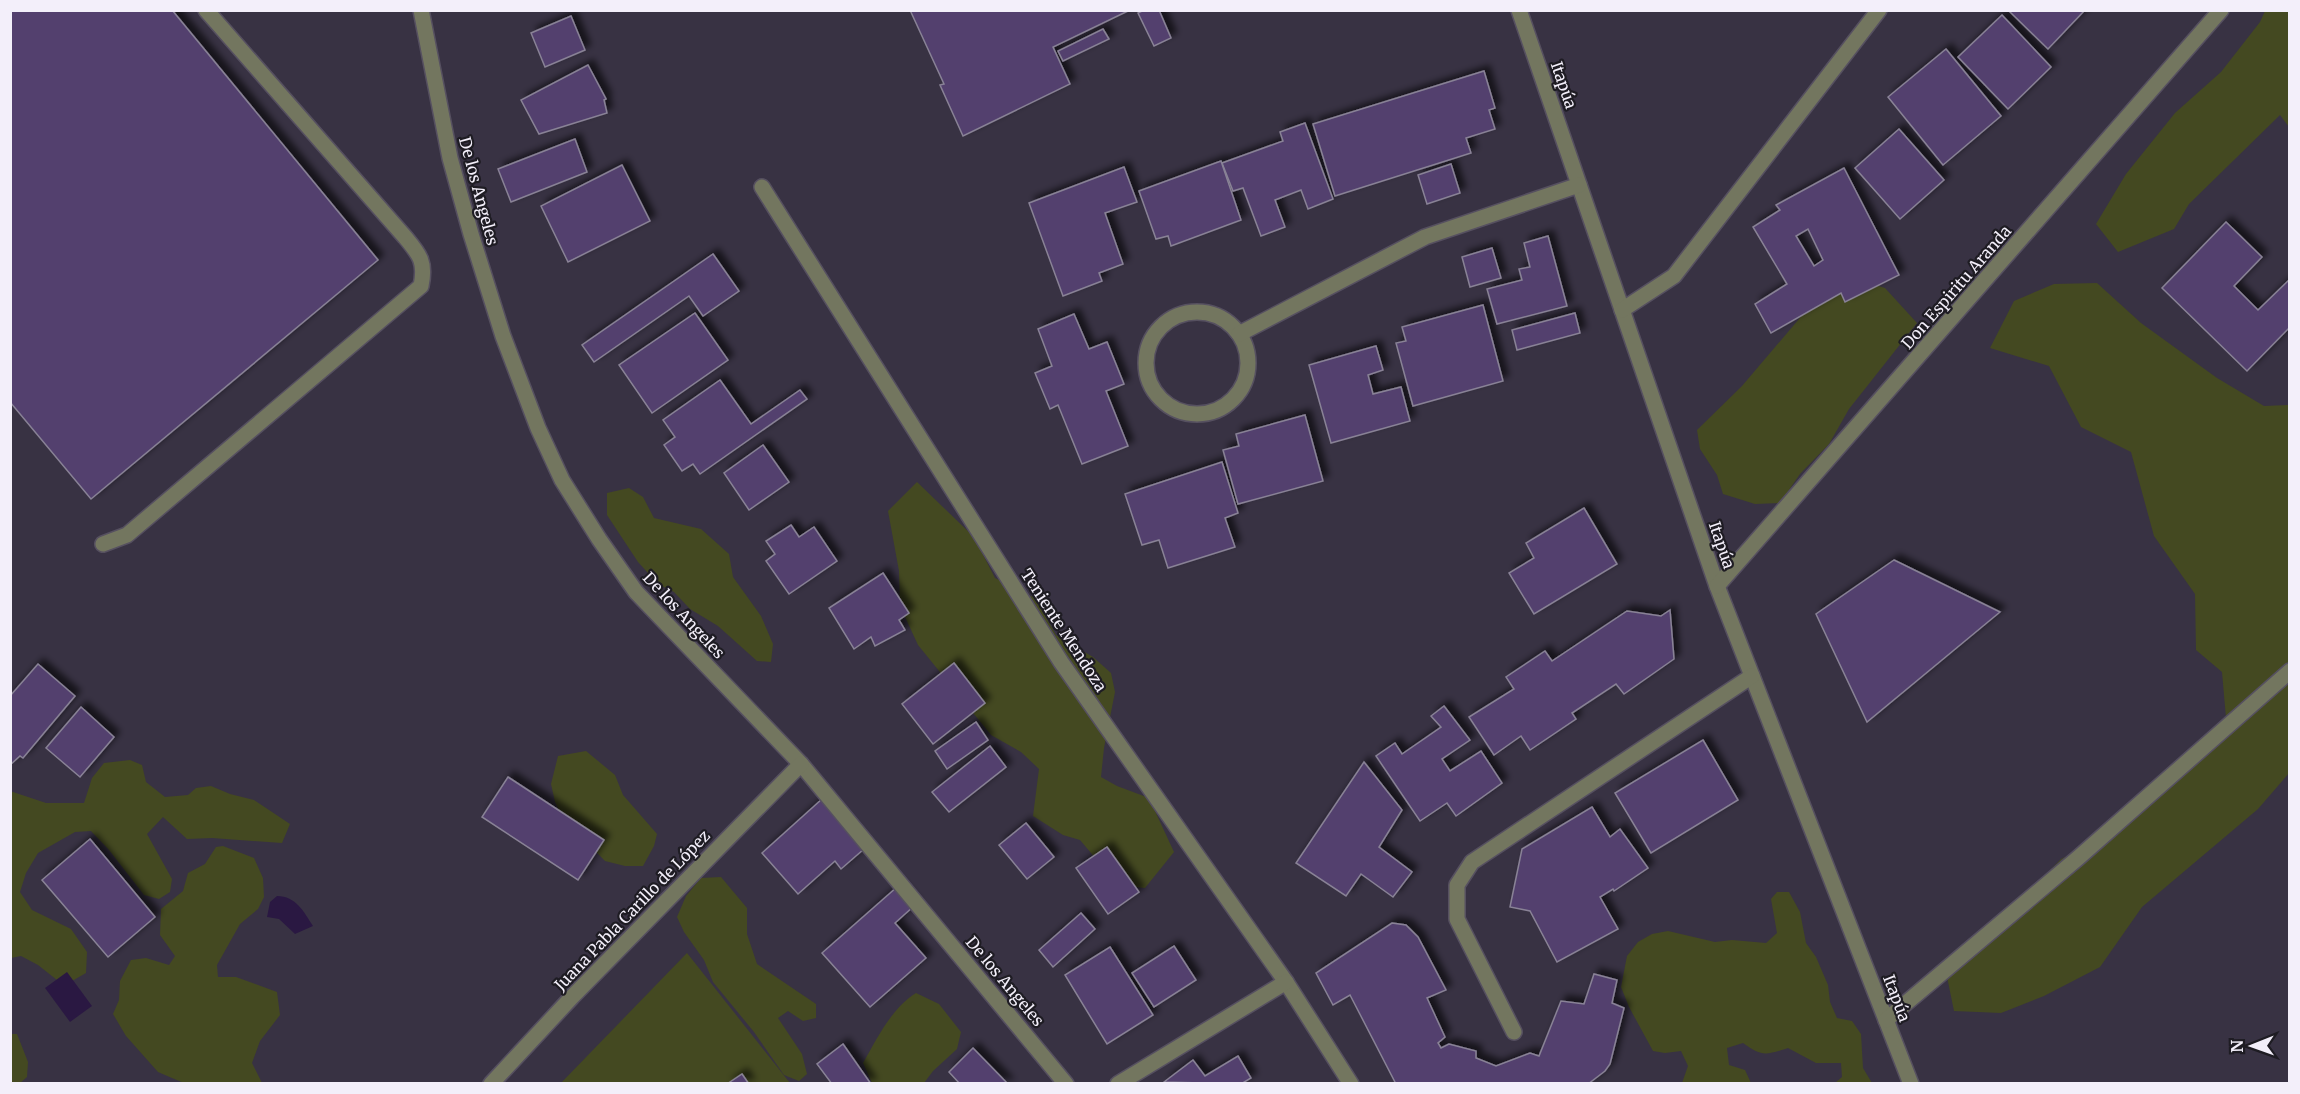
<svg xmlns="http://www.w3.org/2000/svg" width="2300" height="1094" font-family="Merriweather,serif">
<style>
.green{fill:#444921}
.water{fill:#2a1842}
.building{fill:#52416e;stroke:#898296;stroke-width:1.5;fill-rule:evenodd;filter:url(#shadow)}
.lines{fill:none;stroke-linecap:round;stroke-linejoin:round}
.minor-casing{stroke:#565060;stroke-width:18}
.minor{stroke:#73765f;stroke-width:15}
.labels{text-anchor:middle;stroke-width:4.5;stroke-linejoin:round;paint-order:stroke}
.street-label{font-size:16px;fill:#f3effa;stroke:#1e1c23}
</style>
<defs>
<filter id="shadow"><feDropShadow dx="5.5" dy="-5.5" stdDeviation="3" flood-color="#0009"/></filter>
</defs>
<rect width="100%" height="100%" fill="#383243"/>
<g class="green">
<path d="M 2265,11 L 2289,11 L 2289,127 L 2280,115 L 2189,204 L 2174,229 L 2118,252 L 2096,224 L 2126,174 L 2175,113 L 2221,72 L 2260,22 Z"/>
<path d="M 1838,273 L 1885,288 L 1917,323 L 1849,409 L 1829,444 L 1800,474 L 1780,503 L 1755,504 L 1723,494 L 1717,475 L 1700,449 L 1697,430 L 1742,386 Z"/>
<path d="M 2097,283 L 2141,323 L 2217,378 L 2264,406 L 2289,405 L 2289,773 L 2258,809 L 2142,907 L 2100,967 L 2044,996 L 2001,1013 L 1954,1011 L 1945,967 L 1984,938 L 2061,859 L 2125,827 L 2226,718 L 2222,672 L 2196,650 L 2195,594 L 2154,536 L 2131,452 L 2081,427 L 2049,366 L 1990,348 L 2014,301 L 2054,284 Z"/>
<path d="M 917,482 L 974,537 L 995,578 L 1035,598 L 1056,635 L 1093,657 L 1111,673 L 1115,692 L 1104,748 L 1101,777 L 1117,786 L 1149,798 L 1174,852 L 1145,888 L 1118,885 L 1080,840 L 1063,835 L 1033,816 L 1039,769 L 1021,752 L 991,735 L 918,645 L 900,606 L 899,571 L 888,511 Z"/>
<path d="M 629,488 L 643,497 L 654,518 L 701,529 L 729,554 L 733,577 L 761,616 L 773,644 L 771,662 L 757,661 L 718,626 L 690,609 L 674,592 L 658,584 L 638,562 L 607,515 L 607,493 Z"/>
<path d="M 586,751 L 615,775 L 623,795 L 657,834 L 654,846 L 643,866 L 625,866 L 605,861 L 563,818 L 555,802 L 551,784 L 558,756 Z"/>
<path d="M 130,760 L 142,765 L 146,782 L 165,797 L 188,795 L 196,788 L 211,786 L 230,794 L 254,800 L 290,824 L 282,843 L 212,838 L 187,839 L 163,817 L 147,834 L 172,879 L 170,892 L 159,899 L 144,895 L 109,850 L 91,831 L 75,832 L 38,853 L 26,873 L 20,892 L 32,910 L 71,929 L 87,952 L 86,973 L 72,981 L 57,980 L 38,965 L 21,956 L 11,958 L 10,791 L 46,803 L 84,803 L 92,778 L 104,763 Z"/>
<path d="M 223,846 L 254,858 L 263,878 L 264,897 L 258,909 L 240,924 L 217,965 L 218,977 L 236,977 L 277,992 L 280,1015 L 260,1041 L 252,1063 L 262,1083 L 184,1083 L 172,1078 L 158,1072 L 126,1036 L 113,1014 L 119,1000 L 120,981 L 131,960 L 146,958 L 169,965 L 175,956 L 160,935 L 161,909 L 183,891 L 188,873 L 205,864 L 216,847 Z"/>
<path d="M 721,877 L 747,908 L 747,934 L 757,964 L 816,1004 L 816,1018 L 803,1021 L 788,1011 L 778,1018 L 802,1054 L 807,1074 L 799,1081 L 784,1075 L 754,1032 L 713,982 L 704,960 L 684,932 L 677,917 L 686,896 L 701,878 Z"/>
<path d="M 1777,892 L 1789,892 L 1800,912 L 1806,943 L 1816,957 L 1828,985 L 1830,1002 L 1837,1018 L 1852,1021 L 1861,1034 L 1863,1068 L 1872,1083 L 1835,1083 L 1842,1077 L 1841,1063 L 1816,1063 L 1788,1048 C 1766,1055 1762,1057 1743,1043 L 1727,1048 L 1729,1065 L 1745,1070 L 1751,1083 L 1682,1083 L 1688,1066 L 1681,1051 L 1665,1053 L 1653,1051 L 1629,1007 L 1621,987 L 1627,956 L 1638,942 L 1652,934 L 1668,931 L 1715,942 L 1732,940 L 1766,943 L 1777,933 L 1771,899 Z"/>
<path d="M 687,953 L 790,1083 L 560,1084 Z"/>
<path d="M 916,993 L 939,1004 L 961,1032 L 957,1049 L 933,1071 L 924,1083 L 872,1083 L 863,1063 C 878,1037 891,1009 916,993 Z"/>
<path d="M 10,1034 L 17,1034 L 28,1062 L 27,1077 L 20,1083 L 11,1083 Z"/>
</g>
<g class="water">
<path d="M 277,896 C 296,896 304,912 313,926 L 295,934 L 279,919 L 267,917 L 270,902 Z"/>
<path d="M 67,972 L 92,1006 L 70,1022 L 45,988 Z"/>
</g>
<g class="building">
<path d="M 10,10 L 172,10 L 378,260 L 91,499 L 10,402 Z"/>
<path d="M 910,10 L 1130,10 L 1053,47 L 1070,84 L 963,136 L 940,85 L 944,84 Z"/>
<path d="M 1144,10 L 1159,10 L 1171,38 L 1154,46 L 1138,13 Z"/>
<path d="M 2008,10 L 2085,10 L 2048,49 Z"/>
<path d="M 2002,15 L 2051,67 L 2008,109 L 1958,57 Z"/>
<path d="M 571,16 L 585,50 L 545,67 L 531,33 Z"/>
<path d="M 1103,29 L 1109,39 L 1063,61 L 1058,51 Z"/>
<path d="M 1946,49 L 2001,116 L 1943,165 L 1888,97 Z"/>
<path d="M 588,65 L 606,99 L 604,100 L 607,113 L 539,134 L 521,100 Z"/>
<path d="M 1484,71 L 1495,108 L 1489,110 L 1495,129 L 1466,138 L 1471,153 L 1335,196 L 1313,124 Z"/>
<path d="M 1305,123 L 1333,199 L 1308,209 L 1301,190 L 1275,200 L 1285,227 L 1261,236 L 1243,188 L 1233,191 L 1222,163 L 1283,141 L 1280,132 Z"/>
<path d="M 1899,129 L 1944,180 L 1900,219 L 1855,168 Z"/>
<path d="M 575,139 L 587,172 L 511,202 L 498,169 Z"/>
<path d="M 1221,161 L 1241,220 L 1171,246 L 1168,236 L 1156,239 L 1139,191 Z"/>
<path d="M 1451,164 L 1460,193 L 1427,204 L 1418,175 Z"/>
<path d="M 622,165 L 650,221 L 568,262 L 541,206 Z"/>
<path d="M 1124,167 L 1137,202 L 1105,213 L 1123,264 L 1099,273 L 1102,281 L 1063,296 L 1029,203 Z"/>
<path d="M 1844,168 L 1899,275 L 1845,302 L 1841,293 L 1771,333 L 1755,304 L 1787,284 L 1753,227 L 1780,210 L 1776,205 ZM 1808,229 L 1823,260 L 1814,266 L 1796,236 Z"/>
<path d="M 2226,222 L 2262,257 L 2234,286 L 2258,310 L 2290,279 L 2290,327 L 2247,371 L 2162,288 Z"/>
<path d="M 1548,236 L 1567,306 L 1497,324 L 1487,289 L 1522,280 L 1519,269 L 1530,267 L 1524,243 Z"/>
<path d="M 1492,248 L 1501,278 L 1470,287 L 1462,257 Z"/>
<path d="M 713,254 L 739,291 L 703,316 L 689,296 L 594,362 L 582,345 Z"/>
<path d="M 1483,305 L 1503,381 L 1413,406 L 1396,343 L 1406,341 L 1402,327 Z"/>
<path d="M 695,313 L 728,360 L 652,413 L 619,365 Z"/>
<path d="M 1575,313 L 1580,333 L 1517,350 L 1512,330 Z"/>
<path d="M 1074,314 L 1089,349 L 1107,342 L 1124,384 L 1106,391 L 1128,446 L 1082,464 L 1058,405 L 1050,409 L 1035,373 L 1052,366 L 1038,329 Z"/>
<path d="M 1376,346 L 1383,370 L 1368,375 L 1373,394 L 1401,387 L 1410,421 L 1331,443 L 1309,365 Z"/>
<path d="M 720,380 L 751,424 L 800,390 L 807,399 L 700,474 L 693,464 L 682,471 L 664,445 L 675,437 L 663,420 Z"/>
<path d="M 1305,415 L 1323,481 L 1238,504 L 1223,450 L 1239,446 L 1236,434 Z"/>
<path d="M 763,445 L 789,482 L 749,510 L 724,473 Z"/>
<path d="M 1222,462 L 1238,513 L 1225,518 L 1235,547 L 1168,568 L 1159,540 L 1142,545 L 1125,494 Z"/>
<path d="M 1584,508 L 1617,564 L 1534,614 L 1509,573 L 1534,558 L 1526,543 Z"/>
<path d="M 791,525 L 799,537 L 814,527 L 837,561 L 789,594 L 766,561 L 775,554 L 766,541 Z"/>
<path d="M 1894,560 L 2000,612 L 1867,722 L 1816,614 Z"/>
<path d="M 883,573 L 909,613 L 899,620 L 905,630 L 875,646 L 871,637 L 854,649 L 829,608 Z"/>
<path d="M 1670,610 L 1674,659 L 1624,694 L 1616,684 L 1572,713 L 1576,719 L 1530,750 L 1521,736 L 1494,755 L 1469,717 L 1514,689 L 1506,677 L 1545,651 L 1552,661 L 1627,611 L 1661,616 Z"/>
<path d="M 954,663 L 985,703 L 933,744 L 902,704 Z"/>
<path d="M 38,664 L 75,696 L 23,758 L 20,756 L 10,765 L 10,696 Z"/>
<path d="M 1444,706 L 1470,740 L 1442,759 L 1450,771 L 1481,751 L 1502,783 L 1456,816 L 1447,803 L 1420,821 L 1376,756 L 1395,743 L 1402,754 L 1441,727 L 1431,716 Z"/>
<path d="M 81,707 L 114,737 L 80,777 L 46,748 Z"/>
<path d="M 976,722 L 988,740 L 947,769 L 935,751 Z"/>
<path d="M 1703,740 L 1738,800 L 1651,853 L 1615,793 Z"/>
<path d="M 990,746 L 1006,767 L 949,812 L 932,792 Z"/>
<path d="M 1364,762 L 1402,810 L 1379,847 L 1412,872 L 1393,897 L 1361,874 L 1346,896 L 1296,863 Z"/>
<path d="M 508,777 L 604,840 L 578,880 L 482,817 Z"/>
<path d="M 822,799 L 864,849 L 841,869 L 835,861 L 798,894 L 762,853 Z"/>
<path d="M 1592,807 L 1610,837 L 1620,829 L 1648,868 L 1614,891 L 1613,889 L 1600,897 L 1618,929 L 1557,962 L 1530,911 L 1510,907 L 1522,849 Z"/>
<path d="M 1026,823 L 1054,857 L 1027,879 L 999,845 Z"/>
<path d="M 90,839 L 155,917 L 108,957 L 42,880 Z"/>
<path d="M 1107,847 L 1139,892 L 1108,914 L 1076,868 Z"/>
<path d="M 897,887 L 914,906 L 895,923 L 926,958 L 870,1007 L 822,953 Z"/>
<path d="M 1081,913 L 1095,929 L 1053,967 L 1039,950 Z"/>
<path d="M 1392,923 L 1406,925 L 1418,937 L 1446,990 L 1427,998 L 1445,1037 L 1438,1043 L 1441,1048 L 1449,1044 L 1476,1051 L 1476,1058 L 1496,1066 L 1530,1053 L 1539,1056 L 1561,1001 L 1584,1004 L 1594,974 L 1617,980 L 1612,1003 L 1624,1008 L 1610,1064 L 1605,1071 L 1588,1084 L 1396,1084 L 1350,995 L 1333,1005 L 1316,973 Z"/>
<path d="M 1174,946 L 1196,980 L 1154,1007 L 1132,973 Z"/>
<path d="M 1110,947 L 1153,1015 L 1107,1044 L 1065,975 Z"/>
<path d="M 843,1044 L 871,1084 L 832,1084 L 817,1064 Z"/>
<path d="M 973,1048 L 1008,1084 L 960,1084 L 949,1072 Z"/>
<path d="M 1238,1056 L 1251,1078 L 1241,1084 L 1164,1082 L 1193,1060 L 1205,1076 Z"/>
<path d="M 742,1074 L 749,1084 L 727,1084 Z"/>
</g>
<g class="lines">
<defs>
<g id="minor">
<path d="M 421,10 L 450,158 L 471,234 L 503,336 L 538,428 L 562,480 L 599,539 L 636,592 L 801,764 L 1066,1084"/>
<path d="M 1519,10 L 1717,586 L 1911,1084"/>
<path d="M 762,187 L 1061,662 L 1286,982 L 1351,1084"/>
<path d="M 1622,310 L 1674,276 L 1879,10"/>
<circle cx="1197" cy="363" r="51"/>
<path d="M 1239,334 L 1425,237 L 1579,185"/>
<path d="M 103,544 L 127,535 L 421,286 C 426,262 420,255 405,237 L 206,10"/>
<path d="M 1717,586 L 2221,10"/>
<path d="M 1886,1020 L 2078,858 L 2290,671"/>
<path d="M 1514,1032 L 1457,919 L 1457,885 L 1472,862 L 1752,676"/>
<path d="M 491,1084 L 572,997 L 801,764"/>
<path d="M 1118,1084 L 1286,982"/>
</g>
</defs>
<use href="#minor" class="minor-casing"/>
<use href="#minor" class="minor"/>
</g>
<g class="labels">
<g class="street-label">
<text transform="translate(1564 85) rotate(71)" y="6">Itapúa</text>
<text transform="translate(479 191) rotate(75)" y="6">De los Angeles</text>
<text transform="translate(1956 287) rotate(-49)" y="6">Don Espiritu Aranda</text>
<text transform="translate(1722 545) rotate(71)" y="6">Itapúa</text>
<text transform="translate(684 615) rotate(47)" y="6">De los Angeles</text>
<text transform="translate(1064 630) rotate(57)" y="6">Teniente Mendoza</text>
<text transform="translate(632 910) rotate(-46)" y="6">Juana Pabla Carillo de López</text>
<text transform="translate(1005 981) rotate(50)" y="6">De los Angeles</text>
<text transform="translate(1897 998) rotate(69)" y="6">Itapúa</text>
</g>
</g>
<rect width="2300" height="1094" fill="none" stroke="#f3effa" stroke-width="24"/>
<g transform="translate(2252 1046) rotate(269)" stroke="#1e1c23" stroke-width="4.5" paint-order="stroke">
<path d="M0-4.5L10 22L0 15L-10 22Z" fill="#f3effa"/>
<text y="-9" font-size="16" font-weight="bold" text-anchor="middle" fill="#f3effa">N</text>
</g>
</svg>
